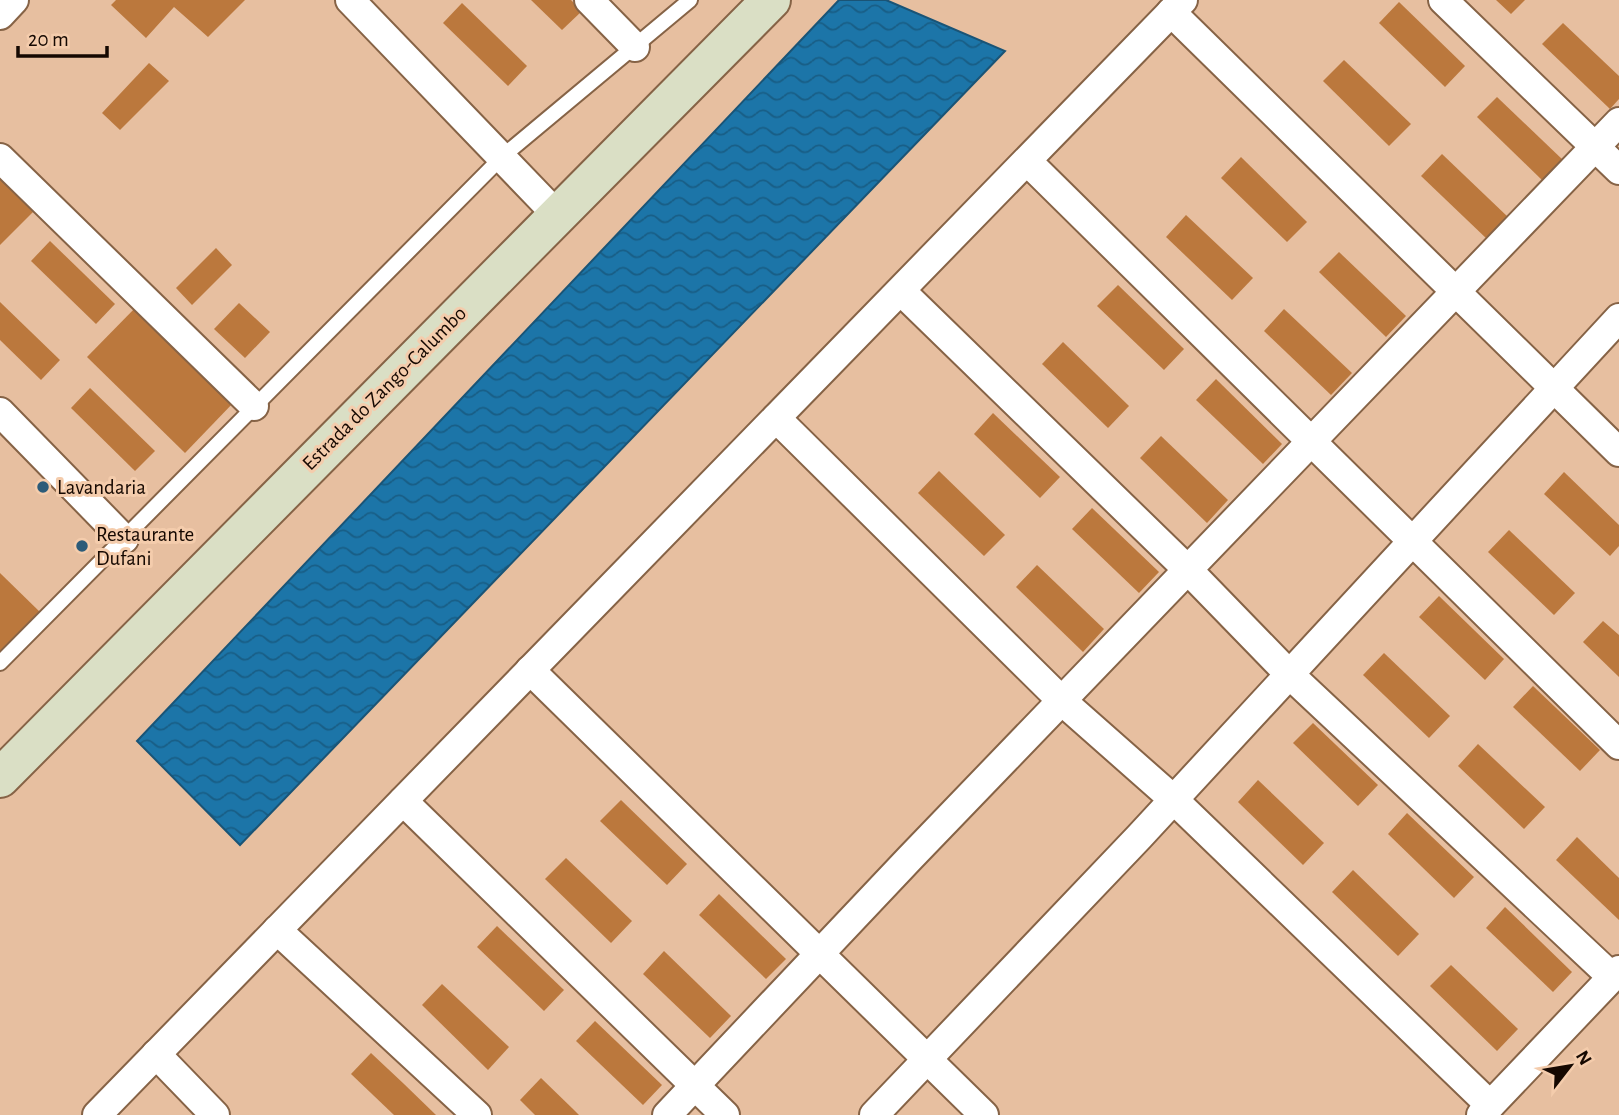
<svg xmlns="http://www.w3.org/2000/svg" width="1619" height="1115" font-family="'Alegreya Sans',sans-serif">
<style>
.water{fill:url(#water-waves);stroke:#1a5476;stroke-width:2}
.building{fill:#bb783d}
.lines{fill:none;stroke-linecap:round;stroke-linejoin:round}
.lane-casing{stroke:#866346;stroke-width:18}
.street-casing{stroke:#866346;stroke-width:32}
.secondary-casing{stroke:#866346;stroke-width:42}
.lane{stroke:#fff;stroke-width:14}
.street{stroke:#fff;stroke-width:28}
.secondary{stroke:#dadfc5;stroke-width:38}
.poi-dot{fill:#2c5b79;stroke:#f4ccac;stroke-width:2.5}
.labels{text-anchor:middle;stroke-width:6;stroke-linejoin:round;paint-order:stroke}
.street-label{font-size:21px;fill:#150801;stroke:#f4ccac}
.poi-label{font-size:21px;fill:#150801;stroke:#f4ccac;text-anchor:start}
</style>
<defs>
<pattern id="water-waves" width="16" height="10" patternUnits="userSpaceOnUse" patternTransform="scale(1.75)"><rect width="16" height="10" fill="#1c75a8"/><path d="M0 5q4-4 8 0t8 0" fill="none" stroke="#185e86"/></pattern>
</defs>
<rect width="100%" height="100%" fill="#e7bfa0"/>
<path class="water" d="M 839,0 L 886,0 L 1005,51 L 240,845 L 137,741 Z"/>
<g class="building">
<path d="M 116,0 L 245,0 L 208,37 L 174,7 L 146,38 L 111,5 Z"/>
<path d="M 531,0 L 571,0 L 582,11 L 562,30 Z"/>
<path d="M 1496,0 L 1525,0 L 1511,14 Z"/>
<path d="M 1399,2 L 1465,66 L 1445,87 L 1379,23 Z"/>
<path d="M 462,3 L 527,66 L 508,86 L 443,23 Z"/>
<path d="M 1563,23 L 1619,76 L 1619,99 L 1610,109 L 1542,44 Z"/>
<path d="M 1344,60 L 1411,124 L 1389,146 L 1323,81 Z"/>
<path d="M 149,63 L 169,81 L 120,130 L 102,113 Z"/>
<path d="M 1497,97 L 1564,161 L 1544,182 L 1477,117 Z"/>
<path d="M 1442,154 L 1509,218 L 1488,240 L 1421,176 Z"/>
<path d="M 1241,157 L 1307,222 L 1287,242 L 1221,178 Z"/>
<path d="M 0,177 L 38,207 L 0,245 Z"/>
<path d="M 1186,215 L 1253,278 L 1232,300 L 1166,237 Z"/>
<path d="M 50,241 L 115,304 L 96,324 L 31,261 Z"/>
<path d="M 216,248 L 232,265 L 192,305 L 176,288 Z"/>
<path d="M 1339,252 L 1406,316 L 1386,337 L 1319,272 Z"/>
<path d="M 1118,285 L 1184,349 L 1164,370 L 1097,306 Z"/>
<path d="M 0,302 L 60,360 L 41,380 L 0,340 Z"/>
<path d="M 239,303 L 270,332 L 245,358 L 214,329 Z"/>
<path d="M 137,306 L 235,401 L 185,453 L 87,357 Z"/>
<path d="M 1284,309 L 1352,373 L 1331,395 L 1264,331 Z"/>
<path d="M 1063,342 L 1129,406 L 1108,428 L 1042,364 Z"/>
<path d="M 1216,379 L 1282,444 L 1263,464 L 1196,400 Z"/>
<path d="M 90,388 L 155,451 L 135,471 L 71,408 Z"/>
<path d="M 993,413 L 1060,477 L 1040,498 L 974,434 Z"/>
<path d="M 1161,436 L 1228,500 L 1207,523 L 1140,458 Z"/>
<path d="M 939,471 L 1005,535 L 984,556 L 918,493 Z"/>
<path d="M 1564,472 L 1619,525 L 1619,546 L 1610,556 L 1544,494 Z"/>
<path d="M 1092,508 L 1159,572 L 1139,593 L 1072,529 Z"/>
<path d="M 1509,530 L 1575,593 L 1554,615 L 1488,552 Z"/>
<path d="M 1037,565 L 1104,629 L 1083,652 L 1016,587 Z"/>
<path d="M 0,573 L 42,614 L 0,657 Z"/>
<path d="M 1439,596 L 1504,659 L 1485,680 L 1419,617 Z"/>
<path d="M 1603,621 L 1619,635 L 1619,677 L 1583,642 Z"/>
<path d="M 1384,653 L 1450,716 L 1429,738 L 1363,675 Z"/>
<path d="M 1533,686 L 1600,750 L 1580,771 L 1513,707 Z"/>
<path d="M 1313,723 L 1378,785 L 1358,806 L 1293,743 Z"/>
<path d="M 1478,744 L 1545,807 L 1524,829 L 1458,766 Z"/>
<path d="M 1258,780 L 1324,843 L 1303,865 L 1238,802 Z"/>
<path d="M 621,800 L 687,864 L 667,885 L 600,821 Z"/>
<path d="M 1407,813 L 1474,877 L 1454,898 L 1388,834 Z"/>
<path d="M 1577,837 L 1619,878 L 1619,920 L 1556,860 Z"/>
<path d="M 566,858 L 632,921 L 611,943 L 545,879 Z"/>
<path d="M 1353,870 L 1419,934 L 1398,956 L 1332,892 Z"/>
<path d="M 719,894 L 786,959 L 766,979 L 699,915 Z"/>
<path d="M 1505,907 L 1572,972 L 1553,992 L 1486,928 Z"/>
<path d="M 497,926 L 564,990 L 544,1011 L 477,947 Z"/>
<path d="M 664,951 L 731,1016 L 710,1038 L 643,974 Z"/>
<path d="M 1451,965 L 1518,1029 L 1497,1051 L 1430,986 Z"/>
<path d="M 442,984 L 509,1047 L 488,1070 L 422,1005 Z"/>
<path d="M 595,1021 L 662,1085 L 643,1105 L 576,1041 Z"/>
<path d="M 371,1053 L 404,1084 L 436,1115 L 394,1115 L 351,1074 Z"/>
<path d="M 541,1078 L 573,1109 L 579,1115 L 535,1115 L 520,1100 Z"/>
</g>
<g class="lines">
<defs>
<path id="lane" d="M 0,663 L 503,156 L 690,0"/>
<g id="street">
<path d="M 350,0 L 557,215"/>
<path d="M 589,0 L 635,47"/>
<path d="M 1443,0 L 1619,170"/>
<path d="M 1171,12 L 1619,452"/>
<path d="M 0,15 L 14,0"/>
<path d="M 0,158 L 254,406"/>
<path d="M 1027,161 L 1619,745"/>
<path d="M 901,291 L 1189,571 L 1288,673 L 1612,977"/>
<path d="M 0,412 L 124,539"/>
<path d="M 776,418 L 1062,701 L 1173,799 L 1490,1105"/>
<path d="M 530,670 L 984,1115"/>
<path d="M 403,801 L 725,1115"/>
<path d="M 277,930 L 477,1115"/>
<path d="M 156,1054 L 215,1115"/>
<path d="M 97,1115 L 1183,0"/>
<path d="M 667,1115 L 910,858 L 1619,122"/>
<path d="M 874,1115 L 1139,837 L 1619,318"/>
<path d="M 1481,1115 L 1619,970"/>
</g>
<path id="secondary" d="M 0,778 L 771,0"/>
</defs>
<use href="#lane" class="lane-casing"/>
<use href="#street" class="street-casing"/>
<use href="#secondary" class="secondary-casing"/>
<use href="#lane" class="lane"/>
<use href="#street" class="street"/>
<use href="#secondary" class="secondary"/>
</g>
<g class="poi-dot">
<circle cx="43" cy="487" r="7"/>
<circle cx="82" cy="546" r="7"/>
</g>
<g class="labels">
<g class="street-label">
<text transform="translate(384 388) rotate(-45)" y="7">Estrada do Zango-Calumbo</text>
</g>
<g class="poi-label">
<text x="57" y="494">Lavandaria</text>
<text x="96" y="541">Restaurante<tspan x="96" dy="24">Dufani</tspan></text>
</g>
</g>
<g transform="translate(1570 1066) rotate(59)" stroke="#f4ccac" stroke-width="5" paint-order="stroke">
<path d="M0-5L12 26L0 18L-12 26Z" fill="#150801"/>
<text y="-10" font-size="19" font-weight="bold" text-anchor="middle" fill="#150801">N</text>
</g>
<path d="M18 46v10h89v-10" fill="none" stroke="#150801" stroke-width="3.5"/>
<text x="28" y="46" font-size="21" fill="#150801" stroke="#f4ccac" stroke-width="5" paint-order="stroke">20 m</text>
</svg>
